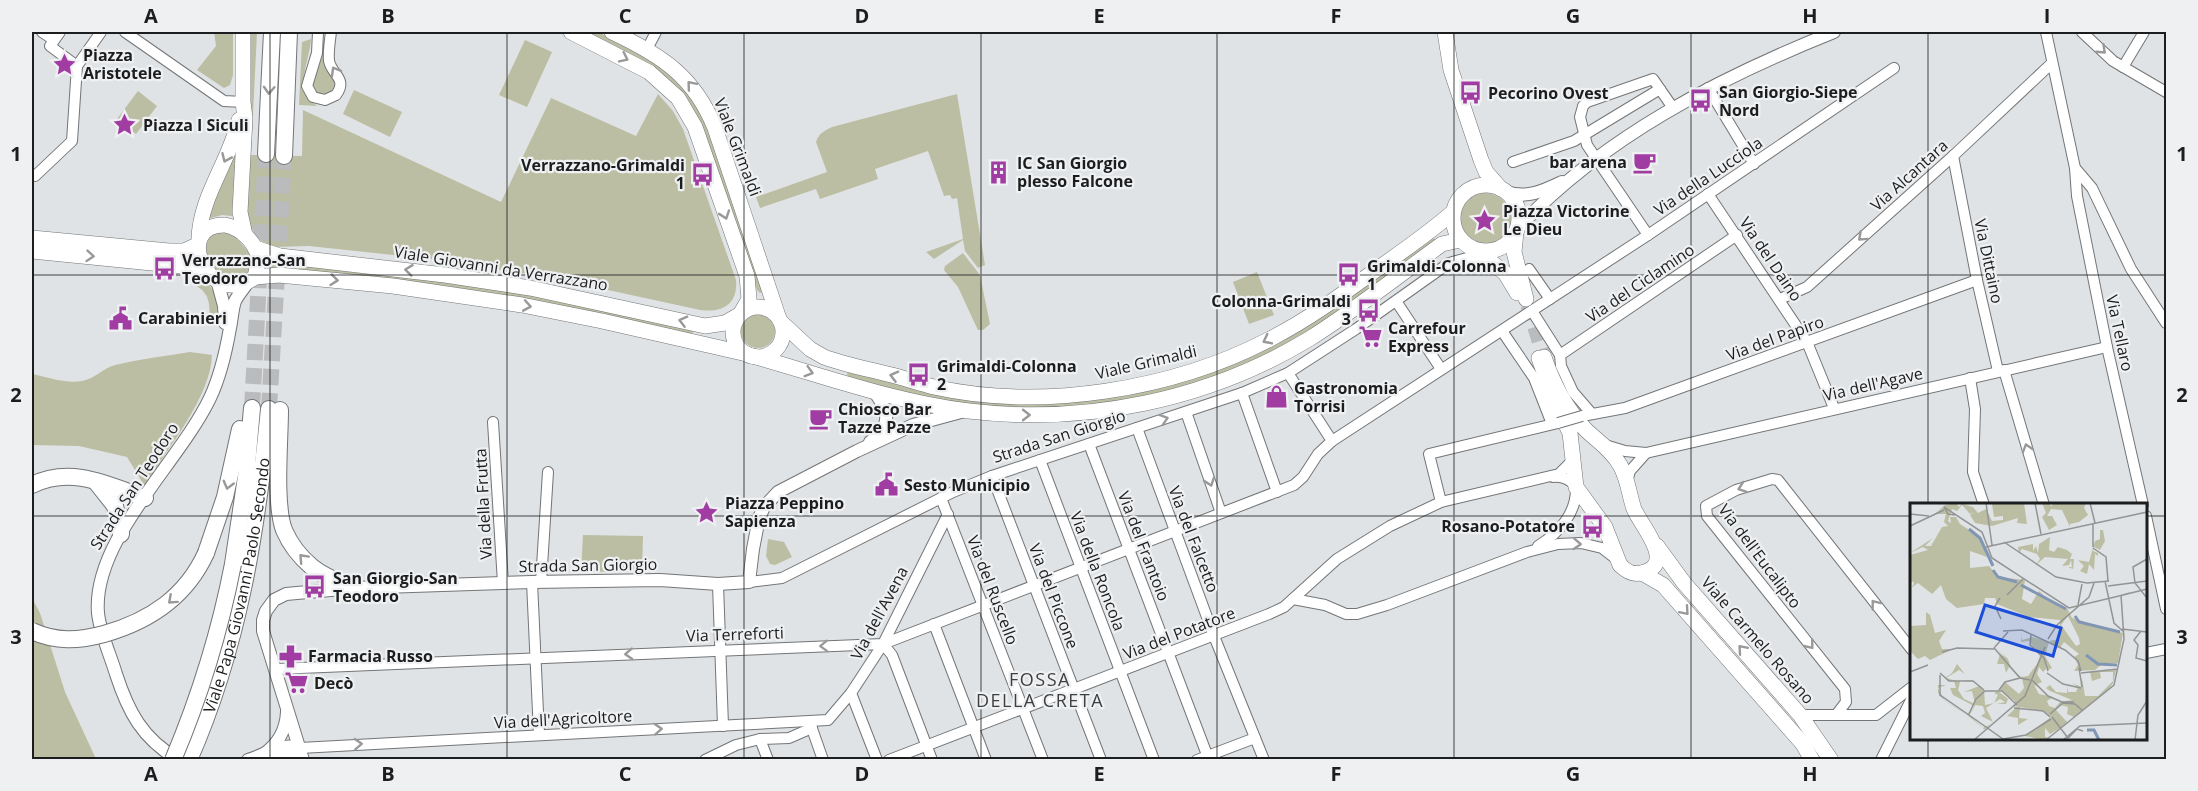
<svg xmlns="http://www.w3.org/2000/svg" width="2198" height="791" font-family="'Open Sans',sans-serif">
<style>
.green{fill:#bbbea2}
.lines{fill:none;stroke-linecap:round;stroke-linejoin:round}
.secondary-tunnel{stroke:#b9bbbd;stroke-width:15;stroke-dasharray:15 8;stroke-linecap:butt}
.primary-tunnel{stroke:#b9bbbd;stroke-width:16;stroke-dasharray:16 8;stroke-linecap:butt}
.minor-casing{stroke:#737577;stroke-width:12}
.tertiary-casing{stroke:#737577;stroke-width:14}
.secondary-casing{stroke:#737577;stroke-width:16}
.primary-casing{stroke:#737577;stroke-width:18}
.minor{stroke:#fff;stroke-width:10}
.tertiary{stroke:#fff;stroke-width:12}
.secondary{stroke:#fff;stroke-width:15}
.primary{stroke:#fff;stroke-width:16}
.minor-bridge-casing{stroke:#737577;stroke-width:12;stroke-linecap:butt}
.primary-bridge-casing{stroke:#737577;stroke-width:18;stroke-linecap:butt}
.minor-bridge{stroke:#fff;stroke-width:10}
.primary-bridge{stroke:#fff;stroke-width:16}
.oneway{stroke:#99999a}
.grid{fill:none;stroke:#1c1d1e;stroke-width:1.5;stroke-opacity:0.55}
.labels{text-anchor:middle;stroke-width:4.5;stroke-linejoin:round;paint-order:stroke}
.poi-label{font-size:16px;font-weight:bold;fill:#1c1d1e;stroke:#eef0f2;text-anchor:start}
.street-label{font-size:16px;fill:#1c1d1e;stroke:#eef0f2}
.neighbourhood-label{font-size:18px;letter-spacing:1.5px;fill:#3d3f41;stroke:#eef0f2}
.inset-river{fill:none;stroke:#8196b4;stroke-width:3}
.inset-road{fill:none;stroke:#929495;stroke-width:1.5}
.view{fill:#1d4ed8;fill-opacity:0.15;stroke:#1d4ed8;stroke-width:3}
.inset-edge{fill:none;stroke:#1c1d1e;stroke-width:3}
.neatline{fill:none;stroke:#1c1d1e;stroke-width:2}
.grid-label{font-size:20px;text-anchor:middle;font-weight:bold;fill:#1c1d1e}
</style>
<rect width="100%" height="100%" fill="#e0e3e5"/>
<g class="green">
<path d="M 214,32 L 233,32 L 233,75 L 230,85 L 224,88 L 197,70 L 216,46 Z"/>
<path d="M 251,32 L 257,32 L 251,155 L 302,156 L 303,110 L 501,202 L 551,98 L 636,136 L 658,94 L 673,111 L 683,129 L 736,280 C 738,305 722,313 700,310 L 553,278 L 440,260 L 309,246 L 275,247 L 261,241 L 251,228 L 245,210 L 251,75 Z"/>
<path d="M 583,32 L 598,32 L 647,55 L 683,84 L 708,124 L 762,292 L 760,293 L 757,290 L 701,125 L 682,93 L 653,67 Z"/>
<path d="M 311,39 C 310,56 298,83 307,96 C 309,101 314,103 317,106 L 299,105 L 302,42 Z"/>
<path d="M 525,40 L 552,52 L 527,107 L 499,95 Z"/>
<path d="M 321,43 L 325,43 L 336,85 L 334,91 L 323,96 L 317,94 L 312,87 L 320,61 Z"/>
<path d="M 354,90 L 402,112 L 390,137 L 343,114 Z"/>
<path d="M 138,91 L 157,106 L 136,134 L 117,119 Z"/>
<path d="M 957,94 L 985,265 L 978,268 L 965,251 L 963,240 L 934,259 L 926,252 L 963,239 L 957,198 L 952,199 L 950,195 L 944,196 L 928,151 L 875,169 L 878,179 L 820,199 L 816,189 L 760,208 L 756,197 L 827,172 L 816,142 C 819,133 824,131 832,127 Z"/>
<path d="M 236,153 L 232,216 L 222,215 L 207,219 L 233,154 Z"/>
<circle cx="1485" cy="219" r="26"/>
<path d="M 221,231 L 234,235 L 252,256 C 252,296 208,276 205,250 C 205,245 207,240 209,236 Z"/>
<path d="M 1432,238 L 1436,239 C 1387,276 1338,316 1284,346 C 1190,397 1079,415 973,405 C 931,401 890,388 849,377 L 847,375 L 848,371 L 972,398 L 1187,379 Z"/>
<path d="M 963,253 L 980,275 L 990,324 L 983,330 L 978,330 L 976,326 L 958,287 L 944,270 L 945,266 Z"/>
<path d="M 265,259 L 272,262 L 406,276 L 530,294 L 692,330 L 693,333 L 691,334 L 265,269 Z"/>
<path d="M 1257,272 L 1274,315 L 1249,324 L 1233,282 Z"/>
<path d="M 200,278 C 218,287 219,308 216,326 L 209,326 C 210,310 212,294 196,286 Z"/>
<circle cx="758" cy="331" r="17"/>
<path d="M 190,352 L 212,355 C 211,396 167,450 144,485 L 127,457 L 79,446 L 32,445 L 32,374 C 47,377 66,384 82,381 C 95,379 103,368 115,365 C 140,359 165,356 190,352 Z"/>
<path d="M 583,535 L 643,536 L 642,571 L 581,572 Z"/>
<path d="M 768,539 L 784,542 L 792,557 L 775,565 L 770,564 L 766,556 Z"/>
<path d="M 32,598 L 40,613 L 65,692 L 96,759 L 32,759 Z"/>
</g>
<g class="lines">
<path class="secondary-tunnel" d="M 1528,305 L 1544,357"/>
<g class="primary-tunnel">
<path d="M 252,408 L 266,154"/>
<path d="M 269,409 L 284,156"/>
</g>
<defs>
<g id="minor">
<path d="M 42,32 L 54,40"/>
<path d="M 60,32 L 50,46 L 77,66 L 101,32"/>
<path d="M 125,32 L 224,101 L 243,102"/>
<path d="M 318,32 L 317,53 L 307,86 L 313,97 L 325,100 L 336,95 C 348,79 332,75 329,61 C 328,52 330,40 331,32"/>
<path d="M 2046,32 L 2075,168 L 2092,188 L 2131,269 L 2166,323"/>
<path d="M 2082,32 L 2113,61 L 2166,92"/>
<path d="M 647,49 L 656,32"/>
<path d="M 2123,67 L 2144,32"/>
<path d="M 1708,88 L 1754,164"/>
<path d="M 1953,156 L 1977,280 L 1998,371"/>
<path d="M 1513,162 L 1574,141 L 1660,89"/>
<path d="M 2075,168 L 2077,196 L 2107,347 L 2143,505"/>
<path d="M 35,176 L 72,141 L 77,66"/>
<path d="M 1708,194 L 1807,342 L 1834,408"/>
<path d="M 1648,235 L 1587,145 L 1580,117 L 1583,106 L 1587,102 L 1653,79 L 1673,108"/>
<path d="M 1529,269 L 1550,299"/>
<path d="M 1780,299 L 1807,287 L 1953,156 L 2052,63"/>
<path d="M 1396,301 L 1441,369"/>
<path d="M 1532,311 L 1560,355 L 1561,366 L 1573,392 L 1592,414"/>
<path d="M 1502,331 L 1534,378 L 1552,424"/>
<path d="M 1560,355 L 1737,235"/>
<path d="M 2004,370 L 2044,505"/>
<path d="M 1288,373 L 1332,441"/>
<path d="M 1970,378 L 1975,409 L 1973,472 L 1984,505"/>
<path d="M 1242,393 L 1277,492"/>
<path d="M 1186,412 L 1221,513"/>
<path d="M 1582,416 L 1625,408 L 1977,280"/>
<path d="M 493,422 L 503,583"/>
<path d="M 1137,428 L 1214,636 L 1264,760"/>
<path d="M 1089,444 L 1209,760"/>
<path d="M 1605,445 L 1625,451 L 1646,453 L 2107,347"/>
<path d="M 1040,460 L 1154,760"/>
<path d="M 992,476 L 1101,760"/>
<path d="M 1627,482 L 1630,471 L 1646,453"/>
<path d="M 941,498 L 1043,760"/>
<path d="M 1441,502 L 1429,454 L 1558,423"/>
<path d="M 2146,516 L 2166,609"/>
<path d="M 1538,546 C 1559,533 1577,513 1576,487 C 1570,479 1563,476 1553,477"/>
<path d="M 532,582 L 539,734"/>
<path d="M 541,582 L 548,472"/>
<path d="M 749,582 L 782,578 L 953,492 L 992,476 L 1242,393 L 1288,373 L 1356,329 L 1449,263 L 1467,258 L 1486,260"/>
<path d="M 718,584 L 723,726"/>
<path d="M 1293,599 L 1325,605 L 1346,614 L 1357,614 L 1387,605 L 1527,552 L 1558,544 L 1581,543 L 1602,548 L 1615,558"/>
<path d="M 934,624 L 986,760"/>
<path d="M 883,644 L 892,655 L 932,760"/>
<path d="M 2146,653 L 2166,649"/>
<path d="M 276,669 L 883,644 L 1294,485 L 1303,477 L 1318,454 L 1332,441 L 1648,235 L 1894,68"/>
<path d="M 851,693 L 877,760"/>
<path d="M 1800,715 L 1876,715 L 1912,687"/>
<path d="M 1836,715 L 1846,702 L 1845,689 L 1707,516 L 1706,506 L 1736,490 L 1772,479 L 1778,480 L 1912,650"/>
<path d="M 810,723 L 823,760"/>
<path d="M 760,739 L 768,760"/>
<path d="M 300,748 L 828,720 L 851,693 L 883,644 L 948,514"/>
<path d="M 705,760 L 736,745 L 760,739 L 789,738 L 812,728"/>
<path d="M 889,760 L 1269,614 L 1284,607 L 1337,559 L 1390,526 L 1441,502 L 1559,474 L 1572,461"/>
<path d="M 1197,760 L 1255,738"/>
<path d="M 1881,760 L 1912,698"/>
</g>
<g id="tertiary">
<path d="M 1506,192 C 1527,199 1543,191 1562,182"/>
<path d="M 1517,229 C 1603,137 1719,78 1834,32"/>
<path d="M 217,280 L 224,306 L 225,323"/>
<path d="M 870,442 C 893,425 889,412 874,391"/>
<path d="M 263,755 C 278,744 286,731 287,712"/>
<path d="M 179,760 C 142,739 128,711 116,674 C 110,654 100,633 98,613 C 92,540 179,463 210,398 C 220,377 226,351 230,328 C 232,319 232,310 235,301 C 238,295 244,288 248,282"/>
<path d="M 248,760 C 265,755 282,742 300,748"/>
<path d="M 277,760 L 291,756 L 300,748"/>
<path d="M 303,760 L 263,631 L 263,620 L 266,611 L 274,600 L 286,594 L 353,588 L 532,582 L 660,580 L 718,584 L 749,582 L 753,549 L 759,518 L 764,507 L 778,492 L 857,451 L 913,425 L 961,412"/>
</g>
<g id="secondary">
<path d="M 243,32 L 243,102 L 245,118 L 240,212 L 245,235"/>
<path d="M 571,32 L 649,72 L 678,98 L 695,127 L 747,276 L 749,299 L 741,313"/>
<path d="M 612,32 C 661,55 694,76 715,128 L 778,316"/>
<path d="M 1445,32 L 1451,70 L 1481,160 L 1486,172 L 1501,189"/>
<circle cx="1486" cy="218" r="33"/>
<path d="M 225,225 C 241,228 255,242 259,258 L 255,277 C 209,312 171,224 225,225 Z"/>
<path d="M 1516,232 L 1514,252 L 1526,299"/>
<path d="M 32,238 L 169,251 L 184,251 L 197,245"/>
<path d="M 199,239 C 200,196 230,161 239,120"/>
<path d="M 255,248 L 280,256 L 445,275 L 530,288 L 705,326 L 725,323 L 739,315"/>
<path d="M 1476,250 L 1505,273 L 1517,293"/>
<path d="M 32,251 L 192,267 L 208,273"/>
<path d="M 255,277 L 279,275 L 393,286 L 522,305 L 602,321 L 747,354"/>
<circle cx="758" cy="332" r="25"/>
<path d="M 782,323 L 810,349 L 824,357 C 848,366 874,370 899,377 C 910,380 922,384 934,387 C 1041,411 1173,390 1270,339 C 1307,320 1340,296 1373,272 C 1400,253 1428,234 1453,212"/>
<path d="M 753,356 C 824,376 895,402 969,411 C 1086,425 1208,400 1309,339 C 1355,310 1398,276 1442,244 L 1460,240"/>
<path d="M 1539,358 L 1552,395 L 1570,433 L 1576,487 L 1605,527 L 1620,565 C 1626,571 1632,575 1641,573 C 1678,565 1641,526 1634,509 C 1629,495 1628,478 1620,465 C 1611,449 1597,441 1585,429 C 1565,407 1553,384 1544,357"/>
<path d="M 1657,546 L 1684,583 L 1800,715 L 1831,760"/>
<path d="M 1642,573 L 1663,585 L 1803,744 L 1812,760"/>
</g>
<g id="primary">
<path d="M 266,154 L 272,32"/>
<path d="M 284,156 L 289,32"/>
<path d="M 280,410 C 280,441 274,503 284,530 C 290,544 300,557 312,567 C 324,577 339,582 353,588"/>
<path d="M 96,482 L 115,506 L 121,534"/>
<path d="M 32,485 C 71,466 106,484 145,498"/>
<path d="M 206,553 L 225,497 L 240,429"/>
<path d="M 233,564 L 246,477 L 252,408"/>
<path id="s1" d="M 189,760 C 239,646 257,531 269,409"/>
</g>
</defs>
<use href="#minor" class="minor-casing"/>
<use href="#tertiary" class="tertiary-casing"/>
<use href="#secondary" class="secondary-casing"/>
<use href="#primary" class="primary-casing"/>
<use href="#minor" class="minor"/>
<use href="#tertiary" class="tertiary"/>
<use href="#secondary" class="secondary"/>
<use href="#primary" class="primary"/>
<defs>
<path id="minor-bridge" d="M 1558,423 L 1582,416"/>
<g id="primary-bridge">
<path d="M 32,631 C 56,642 78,641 104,634 C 150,621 186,597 206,553"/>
<path d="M 173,760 C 200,696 220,631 233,564"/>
</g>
</defs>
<use href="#minor-bridge" class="minor-bridge-casing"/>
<use href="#primary-bridge" class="primary-bridge-casing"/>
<use href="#minor-bridge" class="minor-bridge"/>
<use href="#primary-bridge" class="primary-bridge"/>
</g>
<defs><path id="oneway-chevron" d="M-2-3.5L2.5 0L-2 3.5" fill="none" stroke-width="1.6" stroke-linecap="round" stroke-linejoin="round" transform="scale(1.5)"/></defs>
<g class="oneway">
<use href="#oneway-chevron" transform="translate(2102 50) rotate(43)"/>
<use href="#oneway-chevron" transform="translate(624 58) rotate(26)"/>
<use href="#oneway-chevron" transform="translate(335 71) rotate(-120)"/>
<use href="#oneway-chevron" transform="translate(691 85) rotate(-130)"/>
<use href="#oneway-chevron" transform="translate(269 90) rotate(93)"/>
<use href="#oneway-chevron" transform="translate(226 158) rotate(114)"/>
<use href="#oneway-chevron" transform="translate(725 215) rotate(71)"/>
<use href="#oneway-chevron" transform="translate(1862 237) rotate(138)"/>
<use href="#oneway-chevron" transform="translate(90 256) rotate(5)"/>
<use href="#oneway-chevron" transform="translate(409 270) rotate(-173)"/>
<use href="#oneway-chevron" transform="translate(334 280) rotate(6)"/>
<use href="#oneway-chevron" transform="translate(527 306) rotate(10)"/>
<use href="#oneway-chevron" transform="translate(683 321) rotate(-166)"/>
<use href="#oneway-chevron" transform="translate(1267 340) rotate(153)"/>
<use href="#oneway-chevron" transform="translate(809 372) rotate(16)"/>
<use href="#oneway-chevron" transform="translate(894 376) rotate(-166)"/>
<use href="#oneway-chevron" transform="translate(1026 415)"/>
<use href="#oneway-chevron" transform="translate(1164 419) rotate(-18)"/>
<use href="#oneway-chevron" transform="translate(2027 448) rotate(-107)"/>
<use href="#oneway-chevron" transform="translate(1210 482) rotate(71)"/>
<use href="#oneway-chevron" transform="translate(228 485) rotate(105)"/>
<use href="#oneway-chevron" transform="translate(1742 488) rotate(161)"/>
<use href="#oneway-chevron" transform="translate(1577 544) rotate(3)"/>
<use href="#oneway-chevron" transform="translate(303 558) rotate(-133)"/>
<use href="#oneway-chevron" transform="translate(172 600) rotate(138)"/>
<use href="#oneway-chevron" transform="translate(1875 604) rotate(-128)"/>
<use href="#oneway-chevron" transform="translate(1685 611) rotate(49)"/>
<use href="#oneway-chevron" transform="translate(1810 645) rotate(51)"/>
<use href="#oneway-chevron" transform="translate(824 646) rotate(178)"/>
<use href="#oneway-chevron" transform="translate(1742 649) rotate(-131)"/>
<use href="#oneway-chevron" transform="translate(629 654) rotate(177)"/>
<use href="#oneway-chevron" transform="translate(658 729) rotate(-3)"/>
<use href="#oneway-chevron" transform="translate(358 744) rotate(-3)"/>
</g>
<path class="grid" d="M 270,32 L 270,760M 507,32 L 507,760M 744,32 L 744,760M 981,32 L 981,760M 1217,32 L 1217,760M 1454,32 L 1454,760M 1691,32 L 1691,760M 1928,32 L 1928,505M 32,275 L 2166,275M 32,516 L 1912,516M 2146,516 L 2166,516M 1928,738 L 1928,760"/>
<defs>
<symbol id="sight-bare" viewBox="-9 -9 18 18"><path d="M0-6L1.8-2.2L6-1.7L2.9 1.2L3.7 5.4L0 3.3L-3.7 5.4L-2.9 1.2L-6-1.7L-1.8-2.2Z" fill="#a13da2" stroke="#eef0f2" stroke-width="2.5" paint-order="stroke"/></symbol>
<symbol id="bus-bare" viewBox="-9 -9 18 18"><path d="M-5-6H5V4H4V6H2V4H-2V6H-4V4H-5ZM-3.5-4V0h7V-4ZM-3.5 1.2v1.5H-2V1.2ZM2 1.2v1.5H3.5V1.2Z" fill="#a13da2" stroke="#eef0f2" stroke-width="2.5" paint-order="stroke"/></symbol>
<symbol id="cafe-bare" viewBox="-9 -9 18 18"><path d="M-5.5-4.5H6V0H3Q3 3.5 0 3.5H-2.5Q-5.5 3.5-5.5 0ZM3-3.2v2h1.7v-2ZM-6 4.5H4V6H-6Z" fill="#a13da2" stroke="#eef0f2" stroke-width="2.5" paint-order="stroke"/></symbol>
<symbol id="building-bare" viewBox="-9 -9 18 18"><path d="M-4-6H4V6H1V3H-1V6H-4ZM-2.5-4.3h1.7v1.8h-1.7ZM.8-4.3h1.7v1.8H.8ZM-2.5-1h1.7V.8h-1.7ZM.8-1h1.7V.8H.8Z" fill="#a13da2" stroke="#eef0f2" stroke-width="2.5" paint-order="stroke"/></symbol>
<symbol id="civic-bare" viewBox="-9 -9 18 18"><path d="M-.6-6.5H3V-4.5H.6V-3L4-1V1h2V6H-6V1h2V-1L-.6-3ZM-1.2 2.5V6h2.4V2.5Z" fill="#a13da2" stroke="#eef0f2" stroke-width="2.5" paint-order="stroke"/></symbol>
<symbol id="supermarket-bare" viewBox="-9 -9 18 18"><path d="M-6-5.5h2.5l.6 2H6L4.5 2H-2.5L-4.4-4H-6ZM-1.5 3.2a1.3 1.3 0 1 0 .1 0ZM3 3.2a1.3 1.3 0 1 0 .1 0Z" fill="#a13da2" stroke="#eef0f2" stroke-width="2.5" paint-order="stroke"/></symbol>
<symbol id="shop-bare" viewBox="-9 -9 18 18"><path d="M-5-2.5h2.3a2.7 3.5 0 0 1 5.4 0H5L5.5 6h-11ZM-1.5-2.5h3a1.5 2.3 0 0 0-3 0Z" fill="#a13da2" stroke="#eef0f2" stroke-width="2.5" paint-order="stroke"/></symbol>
<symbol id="pharmacy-bare" viewBox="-9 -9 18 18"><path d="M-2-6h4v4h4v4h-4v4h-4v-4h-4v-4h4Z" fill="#a13da2" stroke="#eef0f2" stroke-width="2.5" paint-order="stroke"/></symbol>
</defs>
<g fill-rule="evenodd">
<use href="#sight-bare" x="48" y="48" width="33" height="33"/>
<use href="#bus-bare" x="1454" y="76" width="33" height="33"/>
<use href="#bus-bare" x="1684" y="84" width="33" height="33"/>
<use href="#sight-bare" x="108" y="108" width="33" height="33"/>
<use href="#cafe-bare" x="1628" y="146" width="33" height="33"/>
<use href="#building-bare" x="982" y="156" width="33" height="33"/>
<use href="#bus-bare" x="686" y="158" width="33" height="33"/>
<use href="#sight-bare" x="1468" y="204" width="33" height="33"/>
<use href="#bus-bare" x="148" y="252" width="33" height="33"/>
<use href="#bus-bare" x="1332" y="258" width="33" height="33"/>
<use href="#bus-bare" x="1352" y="294" width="33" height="33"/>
<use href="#civic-bare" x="104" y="302" width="33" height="33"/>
<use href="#supermarket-bare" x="1354" y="320" width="33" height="33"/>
<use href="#bus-bare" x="902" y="358" width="33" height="33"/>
<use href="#shop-bare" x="1260" y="380" width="33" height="33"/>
<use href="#cafe-bare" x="804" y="402" width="33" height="33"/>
<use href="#civic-bare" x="870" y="468" width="33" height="33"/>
<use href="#sight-bare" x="690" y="496" width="33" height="33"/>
<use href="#bus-bare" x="1576" y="510" width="33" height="33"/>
<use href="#bus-bare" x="298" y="570" width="33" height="33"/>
<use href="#pharmacy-bare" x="274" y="640" width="33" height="33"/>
<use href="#supermarket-bare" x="280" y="666" width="33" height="33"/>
</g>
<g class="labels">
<g class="poi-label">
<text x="83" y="61">Piazza<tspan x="83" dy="18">Aristotele</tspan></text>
<text x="1719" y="98">San Giorgio-Siepe<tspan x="1719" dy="18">Nord</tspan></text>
<text x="1488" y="99">Pecorino Ovest</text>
<text x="143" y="131">Piazza I Siculi</text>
<text x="1627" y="168" text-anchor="end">bar arena</text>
<text x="1017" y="169">IC San Giorgio<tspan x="1017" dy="18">plesso Falcone</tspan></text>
<text x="685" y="171" text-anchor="end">Verrazzano-Grimaldi<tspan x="685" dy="18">1</tspan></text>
<text x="1503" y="217">Piazza Victorine<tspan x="1503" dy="18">Le Dieu</tspan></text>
<text x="182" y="266">Verrazzano-San<tspan x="182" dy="18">Teodoro</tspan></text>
<text x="1367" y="272">Grimaldi-Colonna<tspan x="1367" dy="18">1</tspan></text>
<text x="1351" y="307" text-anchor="end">Colonna-Grimaldi<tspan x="1351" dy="18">3</tspan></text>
<text x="138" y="324">Carabinieri</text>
<text x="1388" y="334">Carrefour<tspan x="1388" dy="18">Express</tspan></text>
<text x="937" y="372">Grimaldi-Colonna<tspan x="937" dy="18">2</tspan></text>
<text x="1294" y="394">Gastronomia<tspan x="1294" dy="18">Torrisi</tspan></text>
<text x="838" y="415">Chiosco Bar<tspan x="838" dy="18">Tazze Pazze</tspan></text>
<text x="904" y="491">Sesto Municipio</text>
<text x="725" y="509">Piazza Peppino<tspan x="725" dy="18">Sapienza</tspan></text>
<text x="1575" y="532" text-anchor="end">Rosano-Potatore</text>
<text x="333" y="584">San Giorgio-San<tspan x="333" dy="18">Teodoro</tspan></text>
<text x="308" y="662">Farmacia Russo</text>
<text x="314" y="689">Decò</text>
</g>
<g class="street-label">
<text transform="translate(738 147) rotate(69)" y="6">Viale Grimaldi</text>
<text transform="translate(1909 175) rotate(-42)" y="6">Via Alcantara</text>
<text transform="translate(1708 176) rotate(-34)" y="6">Via della Lucciola</text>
<text transform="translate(1771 259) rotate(56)" y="6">Via del Daino</text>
<text transform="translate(1989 261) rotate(78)" y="6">Via Dittaino</text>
<text transform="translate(501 268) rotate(9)" y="6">Viale Giovanni da Verrazzano</text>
<text transform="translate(1640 283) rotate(-34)" y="6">Via del Ciclamino</text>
<text transform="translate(2120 333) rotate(78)" y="6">Via Tellaro</text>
<text transform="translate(1775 338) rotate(-20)" y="6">Via del Papiro</text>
<text transform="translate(1146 362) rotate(-13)" y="6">Viale Grimaldi</text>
<text transform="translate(1873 384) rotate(-13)" y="6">Via dell'Agave</text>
<text transform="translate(1059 436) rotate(-18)" y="6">Strada San Giorgio</text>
<text transform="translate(134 486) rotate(-57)" y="6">Strada San Teodoro</text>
<text transform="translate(483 504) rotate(-93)" y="6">Via della Frutta</text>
<text transform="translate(1194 539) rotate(69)" y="6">Via del Falcetto</text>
<text transform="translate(1144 546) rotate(69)" y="6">Via del Frantoio</text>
<text transform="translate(1760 556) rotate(53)" y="6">Via dell'Eucalipto</text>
<text transform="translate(588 565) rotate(-1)" y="6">Strada San Giorgio</text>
<text transform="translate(1098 571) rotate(69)" y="6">Via della Roncola</text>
<text dy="6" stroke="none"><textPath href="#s1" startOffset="182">Viale Papa Giovanni Paolo Secondo</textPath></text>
<text transform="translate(993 590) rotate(69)" y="6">Via del Ruscello</text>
<text transform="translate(1054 596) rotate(69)" y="6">Via del Piccone</text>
<text transform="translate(879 613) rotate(-62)" y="6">Via dell'Avena</text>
<text transform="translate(1179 633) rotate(-21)" y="6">Via del Potatore</text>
<text transform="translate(735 634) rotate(-2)" y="6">Via Terreforti</text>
<text transform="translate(1758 640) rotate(49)" y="6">Viale Carmelo Rosano</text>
<text transform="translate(563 719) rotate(-3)" y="6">Via dell'Agricoltore</text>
</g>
<g class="neighbourhood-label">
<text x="1040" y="686">FOSSA<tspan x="1040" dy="21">DELLA CRETA</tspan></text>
</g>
</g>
<g transform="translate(1910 503)">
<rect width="237" height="237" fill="#e0e3e5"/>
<path d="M 46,0 L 49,4 L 52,1 L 63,4 L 68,10 L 76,6 L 82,18 L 93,17 L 93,13 L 84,14 L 82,1 L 114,0 L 117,21 L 107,20 L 108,15 L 82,23 L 65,20 L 60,12 L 64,9 L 60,11 L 52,2 L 47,8 L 42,6 L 38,18 L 41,20 L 40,14 L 46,14 L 50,21 L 69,33 L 77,54 L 60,48 L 60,65 L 79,63 L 88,74 L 115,77 L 112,96 L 121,101 L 129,88 L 140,98 L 157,105 L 162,115 L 213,130 L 208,160 L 193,160 L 185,167 L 164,168 L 168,162 L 164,154 L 169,151 L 154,139 L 150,145 L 139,138 L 150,136 L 150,117 L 119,114 L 87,101 L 85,95 L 75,95 L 74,101 L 47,105 L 36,96 L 31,82 L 22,91 L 8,80 L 1,85 L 4,81 L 3,78 L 0,81 L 0,52 L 18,47 L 13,44 L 0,50 L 23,35 L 15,43 L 21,43 L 32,24 L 38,23 L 34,19 L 36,11 L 25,11 L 35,2 ZM 158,113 L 169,135 L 170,141 L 166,143 L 151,122 ZM 132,0 L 140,0 L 141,4 L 143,0 L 176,0 L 174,5 L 178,12 L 169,19 L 160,21 L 160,24 L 152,7 L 141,6 L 137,13 L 142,13 L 147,22 L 139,27 L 132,14 L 136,10 ZM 190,27 L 193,27 L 195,38 L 190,47 L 184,44 L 183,48 L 188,50 L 188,53 L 185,51 L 184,67 L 179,61 L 177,71 L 170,68 L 174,63 L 168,57 L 179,59 L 185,38 L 190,36 ZM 140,34 L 139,47 L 144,49 L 148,44 L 157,47 L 162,51 L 160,56 L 164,56 L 163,66 L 158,64 L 162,64 L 161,57 L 159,62 L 152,63 L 158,56 L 135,54 L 126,62 L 130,56 L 127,51 L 112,46 L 109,50 L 108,44 L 123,41 L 123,48 L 126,43 L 128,50 L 129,41 ZM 16,109 L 20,112 L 25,130 L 36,127 L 29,138 L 32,146 L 43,146 L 20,157 L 15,153 L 8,156 L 0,148 L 0,123 L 16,122 ZM 112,131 L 112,137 L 122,134 L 139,139 L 135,153 L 142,165 L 138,167 L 135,158 L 136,166 L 133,169 L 129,164 L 127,171 L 132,179 L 127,181 L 129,184 L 124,182 L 129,191 L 143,194 L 137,198 L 139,203 L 145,205 L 150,199 L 162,197 L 140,188 L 136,185 L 140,182 L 146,189 L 157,190 L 158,182 L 158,189 L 166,189 L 168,184 L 162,180 L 172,184 L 172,175 L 175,193 L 188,193 L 203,178 L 203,169 L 190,169 L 191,175 L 182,178 L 180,169 L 206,167 L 203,180 L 198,187 L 164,214 L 157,211 L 158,204 L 150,202 L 146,207 L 158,220 L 140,231 L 135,225 L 135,234 L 138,234 L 135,237 L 115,233 L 141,214 L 133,208 L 110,204 L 109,215 L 118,216 L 108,222 L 108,215 L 97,213 L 108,203 L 104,204 L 105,198 L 90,187 L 95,179 L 109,191 L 114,185 L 112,175 L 110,175 L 99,164 L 96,170 L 94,161 L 87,161 L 90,151 L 95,154 L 88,147 L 98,156 L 101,165 L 111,174 L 118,173 L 127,161 L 130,153 L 119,138 L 111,139 ZM 47,161 L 55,171 L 49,167 L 36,175 L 50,179 L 48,187 L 54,196 L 65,201 L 62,188 L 54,189 L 69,183 L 62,178 L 50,178 L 60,177 L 63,178 L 74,187 L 75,202 L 84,200 L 88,192 L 84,190 L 88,188 L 98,196 L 96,201 L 87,201 L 95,199 L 90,196 L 76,205 L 83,219 L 71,213 L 75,210 L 73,203 L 65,202 L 64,205 L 59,212 L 73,225 L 81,221 L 75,226 L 74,226 L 56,211 L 38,200 L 30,193 L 28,189 L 28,173 L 28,182 L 36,182 L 28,185 L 35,198 L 57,211 L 63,206 L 64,203 L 43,192 L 40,185 L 46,185 L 44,178 L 38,178 L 32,172 L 35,175 L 42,170 Z" fill="#bbbea2" fill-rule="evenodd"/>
<path class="inset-river" d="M 59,26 L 70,35 L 83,63M 83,67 L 88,74 L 107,79M 111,82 L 156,106M 165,113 L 169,119 L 210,129M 176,152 L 188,161 L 207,162M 177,227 L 184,227 L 189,237"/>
<path class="inset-road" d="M 76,0 L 82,42M 125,0 L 131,31M 180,0 L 185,20M 0,11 L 19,13M 45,12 L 38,11 L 34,4 L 72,29 L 82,55 L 159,105 L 209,93M 183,20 L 183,44M 0,23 L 34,7M 94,39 L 146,74 L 177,80 L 199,78M 76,44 L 237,9M 183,45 L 196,54 L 198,78M 237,56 L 223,64 L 225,80 L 237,95M 195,78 L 204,120 L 214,129M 198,83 L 237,78M 220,90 L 209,93 L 237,86M 97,92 L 114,75M 90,95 L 85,103 L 91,116M 168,102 L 172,81M 212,126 L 237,129M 93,128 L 112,127 L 155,147 L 168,158 L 171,168M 231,128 L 224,137 L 228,142 L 226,155 L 237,158M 121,132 L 120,142 L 134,155 L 138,168M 138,136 L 147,122 L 179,94 L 184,80M 84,145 L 98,129M 32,149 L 47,145 L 85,146 L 110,175 L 120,177M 169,165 L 172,184M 0,169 L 18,162M 30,170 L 39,178 L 63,178 L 74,187M 137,170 L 153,181 L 171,185M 171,170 L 208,166M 30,172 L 30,192 L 59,212M 121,176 L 138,193 L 152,199 L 164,199M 89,187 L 95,179 L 110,175M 104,205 L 133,208 L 140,214M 59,211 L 66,196 L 75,188 L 92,188 L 107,202M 140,211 L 153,200 L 165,201 L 173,208M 59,212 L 93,236 L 116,232 L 141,216M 142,214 L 158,235 L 167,226 L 173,228M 64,237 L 115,193 L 135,144M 136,237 L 204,182 L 214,136 L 211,92M 153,237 L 170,223 L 237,220M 225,237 L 228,212 L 237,198"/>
<path class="view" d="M 75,102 L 151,125 L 143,153 L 66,129 Z"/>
<rect width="237" height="237" class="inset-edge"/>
</g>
<rect width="2198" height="791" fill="none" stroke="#eef0f2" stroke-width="66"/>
<rect x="33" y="33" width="2132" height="725" class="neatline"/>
<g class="grid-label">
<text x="151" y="23">A</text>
<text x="388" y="23">B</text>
<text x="625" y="23">C</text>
<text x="862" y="23">D</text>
<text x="1099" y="23">E</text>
<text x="1336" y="23">F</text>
<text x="1573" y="23">G</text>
<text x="1810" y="23">H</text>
<text x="2047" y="23">I</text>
<text x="16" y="161">1</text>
<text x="2182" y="161">1</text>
<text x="16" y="402">2</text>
<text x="2182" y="402">2</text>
<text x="16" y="644">3</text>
<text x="2182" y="644">3</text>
<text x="151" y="781">A</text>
<text x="388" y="781">B</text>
<text x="625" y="781">C</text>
<text x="862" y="781">D</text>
<text x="1099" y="781">E</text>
<text x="1336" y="781">F</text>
<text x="1573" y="781">G</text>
<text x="1810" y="781">H</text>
<text x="2047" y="781">I</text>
</g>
</svg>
